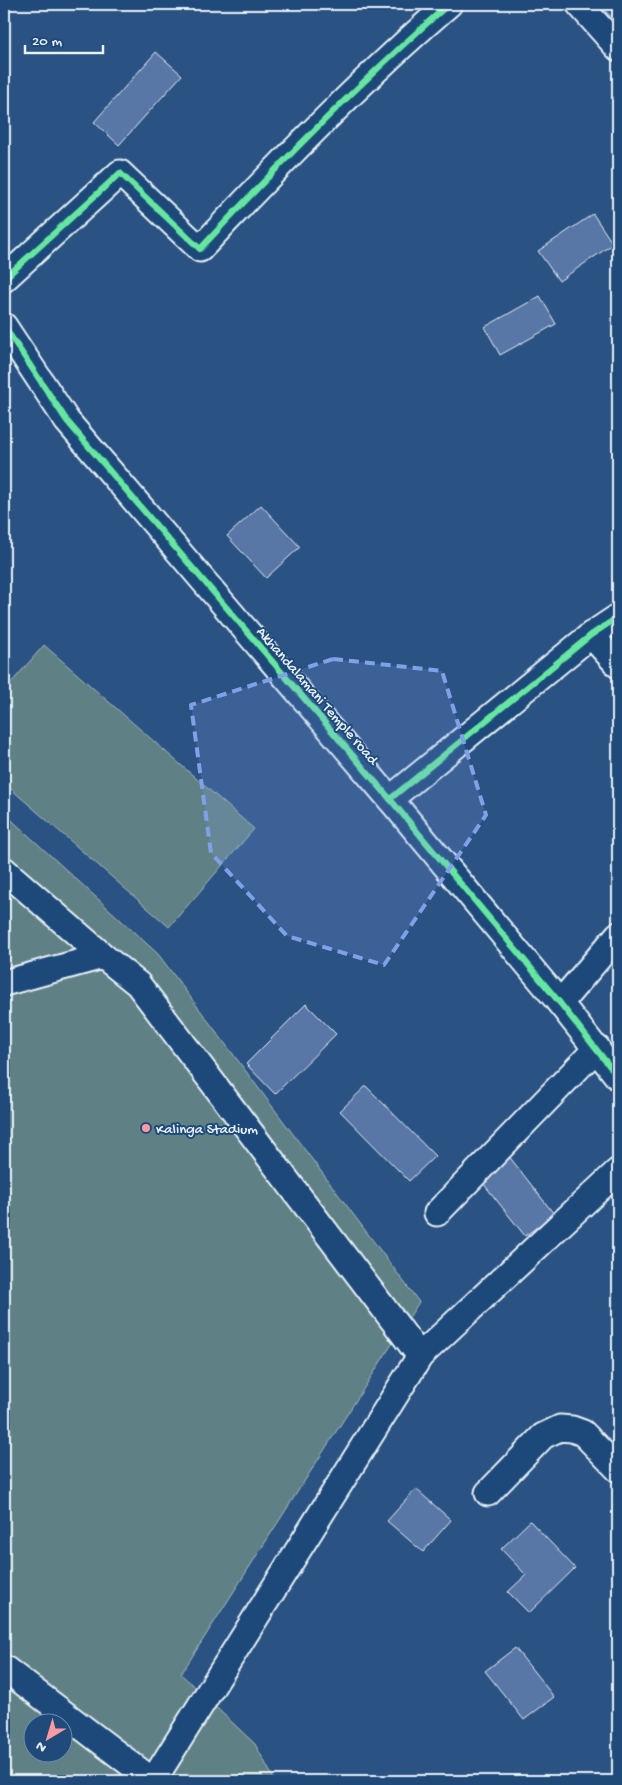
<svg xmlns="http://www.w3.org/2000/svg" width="622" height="1785" font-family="'Gochi Hand',sans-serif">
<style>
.green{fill:#5f8185;stroke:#a4b9be;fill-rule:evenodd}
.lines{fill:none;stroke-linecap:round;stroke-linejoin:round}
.stream{stroke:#84a7c3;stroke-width:8}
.building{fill:#5876a6;stroke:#e8f1f8}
.minor-casing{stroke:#e8f1f8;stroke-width:29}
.minor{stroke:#1f4a7a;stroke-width:25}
.cycleway-casing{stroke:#1f4a7a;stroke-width:9}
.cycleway{stroke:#66e7a1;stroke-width:6}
.marked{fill:#82a0e8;fill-opacity:0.2;stroke:#82a0e8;stroke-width:4;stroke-dasharray:10 6;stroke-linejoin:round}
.poi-dot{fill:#ff9aa2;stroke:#1f4a7a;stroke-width:2}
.labels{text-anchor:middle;stroke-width:4;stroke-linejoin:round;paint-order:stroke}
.street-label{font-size:15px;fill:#e8f1f8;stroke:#1f4a7a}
.poi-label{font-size:15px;fill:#e8f1f8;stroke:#1f4a7a;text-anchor:start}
</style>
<rect width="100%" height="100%" fill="#2a5282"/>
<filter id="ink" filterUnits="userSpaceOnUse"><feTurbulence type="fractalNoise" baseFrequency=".02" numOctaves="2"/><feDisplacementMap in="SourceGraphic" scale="10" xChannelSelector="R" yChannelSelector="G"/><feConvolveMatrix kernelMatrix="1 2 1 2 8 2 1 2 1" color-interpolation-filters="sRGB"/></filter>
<g filter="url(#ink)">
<g class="green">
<path d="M 44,645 L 254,829 L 169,927 L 4,783 L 4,691 Z"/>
<path d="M 4,813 L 158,954 L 419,1302 L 181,1674 L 255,1744 L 275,1781 L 4,1781 ZM 32,1722 L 62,1722 L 62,1752 L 32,1752 Z"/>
</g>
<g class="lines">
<path class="stream" d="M 600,10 L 618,28"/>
</g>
<g class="building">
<path d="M 156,52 L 182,75 L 119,145 L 94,122 Z"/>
<path d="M 593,214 L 613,244 L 559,281 L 538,251 Z"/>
<path d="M 540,296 L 556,324 L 500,355 L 485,327 Z"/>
<path d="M 261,505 L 300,547 L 266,578 L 227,536 Z"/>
<path d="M 306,1004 L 336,1034 L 275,1094 L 246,1064 Z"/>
<path d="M 366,1086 L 435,1156 L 409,1181 L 340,1111 Z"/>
<path d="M 508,1155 L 554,1214 L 525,1236 L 479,1178 Z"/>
<path d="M 416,1489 L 451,1520 L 423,1552 L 387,1521 Z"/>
<path d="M 530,1521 L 575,1568 L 529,1613 L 508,1592 L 526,1575 L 501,1549 Z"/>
<path d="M 515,1648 L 554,1697 L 524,1720 L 485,1671 Z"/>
</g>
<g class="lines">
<defs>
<g id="minor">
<path d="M 579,4 L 618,48"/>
<path d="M 4,279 L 120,173 L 200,249 C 280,163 361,80 449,4"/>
<path d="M 4,326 L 67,421 L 390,799 L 560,1003 L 618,1077"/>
<path d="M 591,635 L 618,665"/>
<path d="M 390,799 L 591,635 L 618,617"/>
<path d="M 4,870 L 103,956 L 138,984 L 420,1356"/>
<path d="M 4,983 L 103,956"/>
<path d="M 560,1003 L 618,935"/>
<path d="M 437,1213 L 597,1048"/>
<path d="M 488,1493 L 543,1436 L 560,1428 L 572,1429 L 583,1433 L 618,1469"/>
<path d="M 4,1668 L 153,1781"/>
<path d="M 153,1781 L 420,1356 L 618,1171"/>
</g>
</defs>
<use href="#minor" class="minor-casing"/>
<use href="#minor" class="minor"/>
<defs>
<g id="cycleway">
<path d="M 4,279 L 120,173 L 200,249 C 280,163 361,80 449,4"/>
<path d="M 4,326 L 67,421 L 390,799 L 560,1003 L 618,1077"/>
<path d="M 390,799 L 591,635 L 618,617"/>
</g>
</defs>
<use href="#cycleway" class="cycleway-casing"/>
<use href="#cycleway" class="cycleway"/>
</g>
</g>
<path class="marked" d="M 333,659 L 442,671 L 486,815 L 384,965 L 287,936 L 211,853 L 191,705 Z"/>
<circle class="poi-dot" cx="146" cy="1128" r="5"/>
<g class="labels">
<g class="street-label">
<text transform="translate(318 695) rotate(49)" y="5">Akhandalamani Temple road</text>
</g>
<g class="poi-label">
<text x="156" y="1133">Kalinga Stadium</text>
</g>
</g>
<rect width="622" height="1785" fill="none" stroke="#1f4a7a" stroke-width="20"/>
<rect x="10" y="10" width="602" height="1765" fill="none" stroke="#e8f1f8" stroke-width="2" filter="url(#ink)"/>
<g transform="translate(48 1738) rotate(218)"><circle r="24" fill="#1f4a7a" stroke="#6f8dac"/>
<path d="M0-4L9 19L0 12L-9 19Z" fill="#ff9aa2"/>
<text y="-8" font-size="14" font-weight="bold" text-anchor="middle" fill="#e8f1f8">N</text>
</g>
<path d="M25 45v8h78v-8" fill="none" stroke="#e8f1f8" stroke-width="2.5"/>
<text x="32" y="45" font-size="15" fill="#e8f1f8" stroke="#1f4a7a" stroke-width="4" paint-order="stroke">20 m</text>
</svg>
